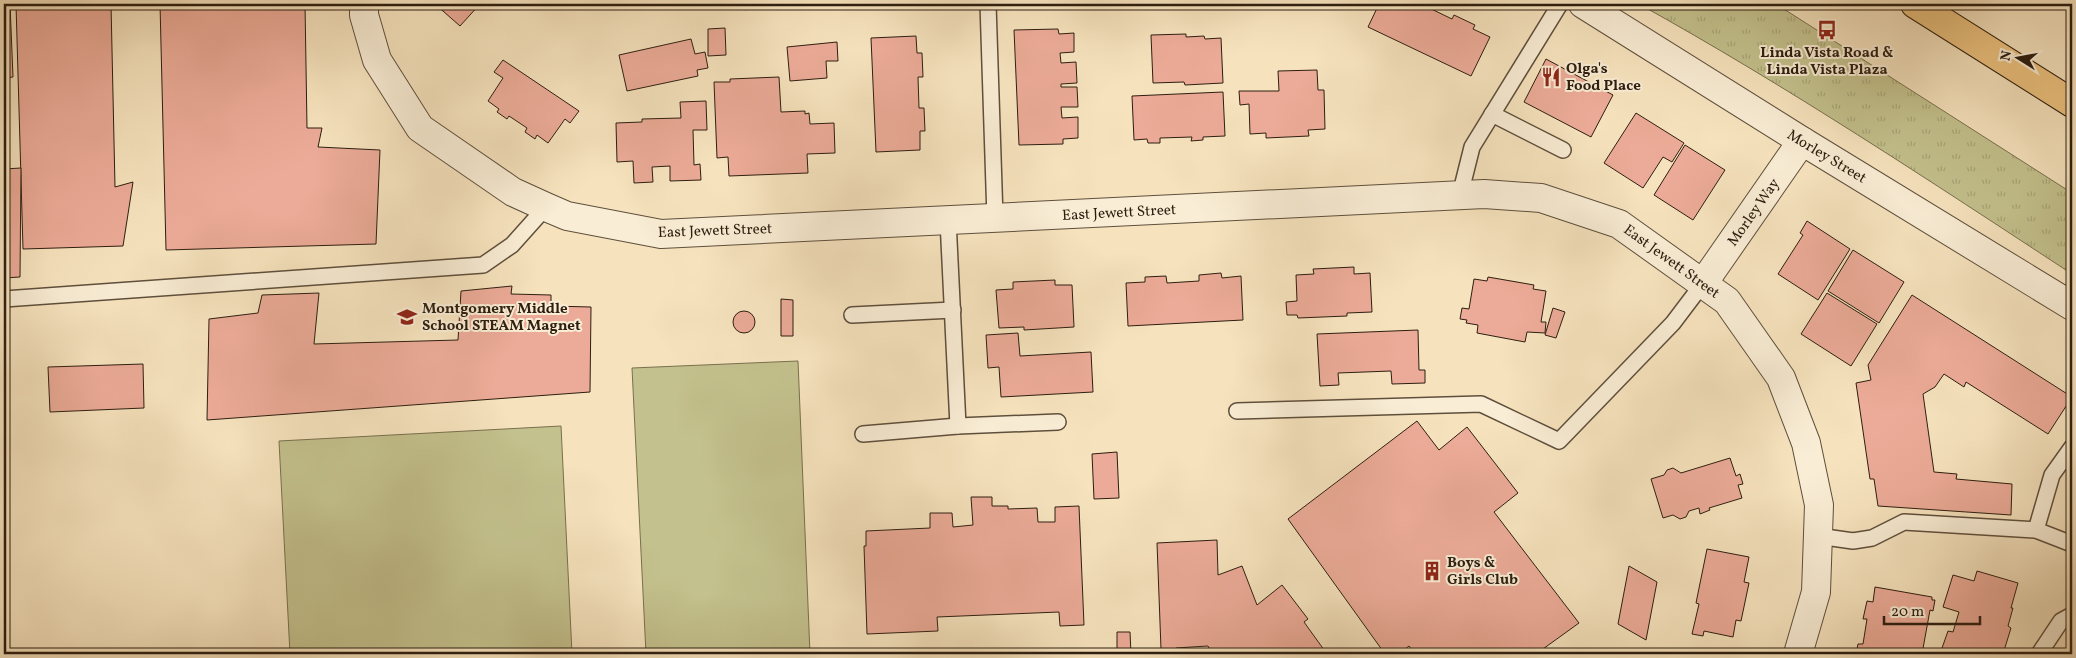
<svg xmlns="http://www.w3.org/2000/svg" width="2076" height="658" font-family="Vollkorn,serif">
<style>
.park{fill:url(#park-tufts);stroke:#78704e}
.garden{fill:#c3c18d;stroke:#78704e}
.building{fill:#ecab98;stroke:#2d1e10}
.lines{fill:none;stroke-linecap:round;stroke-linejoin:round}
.service-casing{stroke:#5f4f3c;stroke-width:18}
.minor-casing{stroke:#5f4f3c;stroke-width:30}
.primary-casing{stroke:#2d1e10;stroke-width:30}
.service{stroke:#f9edd5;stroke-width:15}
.minor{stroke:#f9edd5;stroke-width:28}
.primary{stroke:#ebc27f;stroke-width:28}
.labels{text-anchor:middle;stroke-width:4;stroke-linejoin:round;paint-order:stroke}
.poi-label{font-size:15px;font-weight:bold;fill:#2d1e10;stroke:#f9edd5;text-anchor:start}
.street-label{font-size:15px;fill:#2d1e10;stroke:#f9edd5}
</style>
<defs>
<pattern id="park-tufts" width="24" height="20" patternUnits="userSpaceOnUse" patternTransform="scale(1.25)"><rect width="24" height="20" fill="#c3c18d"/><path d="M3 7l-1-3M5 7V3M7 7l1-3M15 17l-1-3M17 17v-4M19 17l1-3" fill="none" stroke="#a8a579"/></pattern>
</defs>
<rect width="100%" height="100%" fill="#f6e3be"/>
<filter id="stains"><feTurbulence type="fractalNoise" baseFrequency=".004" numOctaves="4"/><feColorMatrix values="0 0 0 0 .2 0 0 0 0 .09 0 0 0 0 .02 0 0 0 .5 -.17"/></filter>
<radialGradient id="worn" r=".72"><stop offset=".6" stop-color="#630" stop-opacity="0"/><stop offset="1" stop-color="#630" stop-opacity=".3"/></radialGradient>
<path class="park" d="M 1639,4 L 1776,4 L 2072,193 L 2072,274 C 1930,181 1787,86 1639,4 Z"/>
<g class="garden">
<path d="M 798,361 L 810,654 L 646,654 L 632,368 Z"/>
<path d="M 561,426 L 572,654 L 290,654 L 279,441 Z"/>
</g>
<g class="building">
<path d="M 4,4 L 10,4 L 13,77 L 4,78 Z"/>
<path d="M 16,4 L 111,4 L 115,187 L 133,182 L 123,246 L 23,249 Z"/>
<path d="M 160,4 L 305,4 L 307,128 L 322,128 L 318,147 L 380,150 L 376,244 L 166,250 Z"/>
<path d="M 435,4 L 480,4 L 460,26 Z"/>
<path d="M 742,4 L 757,4 L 745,10 Z"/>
<path d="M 1379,4 L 1421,4 L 1452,19 L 1454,15 L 1475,25 L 1473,29 L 1490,37 L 1471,76 L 1368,27 Z"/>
<path d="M 725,28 L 726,55 L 708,56 L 708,29 Z"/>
<path d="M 1058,29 L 1059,34 L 1074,33 L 1074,52 L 1060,53 L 1061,63 L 1076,62 L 1077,83 L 1061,84 L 1061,87 L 1077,87 L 1078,107 L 1061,107 L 1062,118 L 1078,117 L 1078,138 L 1063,139 L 1063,144 L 1019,145 L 1014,30 Z"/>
<path d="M 1186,34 L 1186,37 L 1204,36 L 1205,39 L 1221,38 L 1223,83 L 1185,85 L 1184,82 L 1153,83 L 1151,35 Z"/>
<path d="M 916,36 L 917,53 L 922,53 L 923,77 L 918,77 L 919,108 L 924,108 L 925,131 L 920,131 L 920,150 L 876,152 L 871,38 Z"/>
<path d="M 691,39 L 695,54 L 705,52 L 708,68 L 697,70 L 698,76 L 627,91 L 619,55 Z"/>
<path d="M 837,42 L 838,61 L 826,61 L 827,78 L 790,81 L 787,47 Z"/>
<path d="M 1546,59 L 1613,95 L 1591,137 L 1524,102 Z"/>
<path d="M 503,60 L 579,111 L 570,123 L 565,119 L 548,143 L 537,135 L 535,139 L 525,132 L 527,128 L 509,116 L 507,119 L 497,112 L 499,109 L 488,101 L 503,78 L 494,72 Z"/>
<path d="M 1317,70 L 1318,90 L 1324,90 L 1325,129 L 1308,130 L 1309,136 L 1266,138 L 1266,133 L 1250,134 L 1249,104 L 1240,105 L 1239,91 L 1279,91 L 1278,71 Z"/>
<path d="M 779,77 L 781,112 L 805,111 L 805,114 L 809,113 L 810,124 L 834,123 L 835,153 L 807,154 L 808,173 L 729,176 L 728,157 L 717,158 L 714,82 L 730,82 L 730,79 Z"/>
<path d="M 1223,92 L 1225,136 L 1203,137 L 1203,140 L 1191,141 L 1192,137 L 1160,138 L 1160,143 L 1148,143 L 1147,139 L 1134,140 L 1132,96 Z"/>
<path d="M 706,101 L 707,130 L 693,130 L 694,165 L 700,164 L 701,180 L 670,181 L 670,166 L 652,167 L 653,182 L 634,183 L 633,161 L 617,162 L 616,123 L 642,122 L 642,119 L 681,118 L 680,102 Z"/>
<path d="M 1636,113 L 1684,143 L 1672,162 L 1663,157 L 1643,188 L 1604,163 Z"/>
<path d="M 1685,145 L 1725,170 L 1693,220 L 1654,195 Z"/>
<path d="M 21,168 L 20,277 L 4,278 L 4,169 Z"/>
<path d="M 1807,221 L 1850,249 L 1818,300 L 1778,274 L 1803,235 L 1800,233 Z"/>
<path d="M 1853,250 L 1904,282 L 1879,323 L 1828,291 Z"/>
<path d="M 1354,267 L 1354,274 L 1370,273 L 1372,312 L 1347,313 L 1347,316 L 1298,318 L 1297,315 L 1287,315 L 1286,302 L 1297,301 L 1296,275 L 1314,274 L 1313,269 Z"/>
<path d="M 1221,273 L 1222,278 L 1241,276 L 1243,320 L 1128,326 L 1126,283 L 1145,282 L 1145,277 L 1166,276 L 1167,283 L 1199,281 L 1199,275 Z"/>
<path d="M 1488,277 L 1534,285 L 1533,289 L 1546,291 L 1541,322 L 1546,322 L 1545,333 L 1527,332 L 1525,342 L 1477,333 L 1478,325 L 1466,323 L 1467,320 L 1460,319 L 1462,308 L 1469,309 L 1474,279 L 1487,281 Z"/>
<path d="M 1055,280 L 1055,285 L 1072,285 L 1074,327 L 1024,330 L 1024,327 L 999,328 L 996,290 L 1013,289 L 1013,282 Z"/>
<path d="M 512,286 L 511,294 L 551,295 L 551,306 L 591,307 L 590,392 L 207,420 L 209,319 L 258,313 L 262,295 L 319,293 L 314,344 L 458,340 L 461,291 Z"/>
<path d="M 1827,293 L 1877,324 L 1851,366 L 1801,334 Z"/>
<path d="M 1912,295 L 2072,397 L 2048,434 L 1966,382 L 1964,387 L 1944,374 L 1935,387 L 1923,394 L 1934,472 L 1957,474 L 1956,479 L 2012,484 L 2011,515 L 1878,506 L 1874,479 L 1870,479 L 1856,383 L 1871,380 L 1868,365 Z"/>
<path d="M 781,299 L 793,300 L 793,336 L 781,336 Z"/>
<path d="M 1553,308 L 1565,312 L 1556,338 L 1545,335 Z"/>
<circle cx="744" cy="322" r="11"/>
<path d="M 1418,330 L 1419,370 L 1425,370 L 1425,383 L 1392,384 L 1391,371 L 1338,373 L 1339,385 L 1320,386 L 1317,334 Z"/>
<path d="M 1018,333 L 1020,356 L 1091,352 L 1093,392 L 1001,397 L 999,367 L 988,368 L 986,335 Z"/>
<path d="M 143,364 L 144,408 L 50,412 L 48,367 Z"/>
<path d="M 1417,421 L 1439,450 L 1467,427 L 1518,493 L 1494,512 L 1579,623 L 1536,654 L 1475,654 L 1471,650 L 1465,654 L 1415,654 L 1409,646 L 1399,654 L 1385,654 L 1288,519 Z"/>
<path d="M 1117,452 L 1119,498 L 1094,499 L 1092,454 Z"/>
<path d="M 1730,458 L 1736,476 L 1740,474 L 1743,484 L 1738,485 L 1742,498 L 1709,508 L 1710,510 L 1700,514 L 1699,508 L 1689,511 L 1686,517 L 1680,519 L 1673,515 L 1663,518 L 1651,479 L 1664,475 L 1667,470 L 1673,468 L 1681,473 Z"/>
<path d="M 971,497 L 992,497 L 992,506 L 1008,506 L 1008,509 L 1037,508 L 1038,522 L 1055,522 L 1055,507 L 1079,506 L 1084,625 L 1060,626 L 1059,612 L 937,617 L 938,631 L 867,634 L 864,546 L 866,546 L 866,531 L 930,528 L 930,513 L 952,513 L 953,527 L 973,525 Z"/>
<path d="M 1217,540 L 1218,575 L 1242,566 L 1257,605 L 1282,585 L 1308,619 L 1304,622 L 1327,654 L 1254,654 L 1252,651 L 1242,654 L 1212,654 L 1208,646 L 1176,648 L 1177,654 L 1164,654 L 1164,649 L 1161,649 L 1157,543 Z"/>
<path d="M 1707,549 L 1749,557 L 1744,582 L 1749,583 L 1741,621 L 1736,620 L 1733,637 L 1704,631 L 1703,636 L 1692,634 L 1699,604 L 1696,603 Z"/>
<path d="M 1629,566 L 1657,582 L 1646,640 L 1618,624 Z"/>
<path d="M 1977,571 L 2018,583 L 2011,608 L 2013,608 L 2008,626 L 2011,628 L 2003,654 L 1934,654 L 1935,649 L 1941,651 L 1948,631 L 1953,632 L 1959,612 L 1943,607 L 1953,575 L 1974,581 Z"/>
<path d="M 1875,587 L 1932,597 L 1932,600 L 1935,600 L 1933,611 L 1930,610 L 1922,654 L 1856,654 L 1858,644 L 1863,644 L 1867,619 L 1863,619 L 1867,601 L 1873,602 Z"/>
<path d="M 1117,632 L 1130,632 L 1131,654 L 1117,654 Z"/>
</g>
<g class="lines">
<defs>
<g id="service">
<path d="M 988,4 L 995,218"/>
<path d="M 1492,114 L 1563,150"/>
<path d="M 1460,195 L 1472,147 L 1560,4"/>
<path d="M 948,220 L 958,426"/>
<path d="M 4,299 L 483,265 L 512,245 L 546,207"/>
<path d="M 852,315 L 953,310"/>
<path d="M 1237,411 L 1481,404 L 1559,441 L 1673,323 L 1704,282"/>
<path d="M 863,434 L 958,426 L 1058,422"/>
<path d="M 2036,530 L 2052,475 L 2072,447"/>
<path d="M 1818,536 L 1853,541 L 1872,538 L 1904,522 L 2036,530 L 2072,544"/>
<path d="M 2039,654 L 2061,621 L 2072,615"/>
</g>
<g id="minor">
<path d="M 364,4 L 364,15 L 377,60 L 420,128 L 513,192 L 546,207 L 567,216 L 661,234 L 1484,194 L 1541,198 L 1619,224 L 1727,301 L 1781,378 L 1806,443 L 1819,505 L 1816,592 L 1798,654"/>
<path d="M 1583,4 L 1802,141 L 2072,306"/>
<path d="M 1704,282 L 1802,141"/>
</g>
<path id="primary" d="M 1915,4 L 2072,103"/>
</defs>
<use href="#service" class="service-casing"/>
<use href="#minor" class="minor-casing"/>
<use href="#primary" class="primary-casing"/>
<use href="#service" class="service"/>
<use href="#minor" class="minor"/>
<use href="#primary" class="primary"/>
</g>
<defs>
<symbol id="bus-bare" viewBox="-9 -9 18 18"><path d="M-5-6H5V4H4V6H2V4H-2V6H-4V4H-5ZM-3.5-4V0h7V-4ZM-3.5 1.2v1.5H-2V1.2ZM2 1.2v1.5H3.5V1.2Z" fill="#8f2418" stroke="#f9edd5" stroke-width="2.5" paint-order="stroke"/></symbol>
<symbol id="restaurant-bare" viewBox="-9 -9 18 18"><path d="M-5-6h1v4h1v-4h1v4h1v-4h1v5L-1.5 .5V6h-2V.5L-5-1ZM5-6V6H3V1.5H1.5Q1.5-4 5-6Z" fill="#8f2418" stroke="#f9edd5" stroke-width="2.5" paint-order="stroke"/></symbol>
<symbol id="school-bare" viewBox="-9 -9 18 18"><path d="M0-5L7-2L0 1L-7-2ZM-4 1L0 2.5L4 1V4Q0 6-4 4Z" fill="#8f2418" stroke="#f9edd5" stroke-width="2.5" paint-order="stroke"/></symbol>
<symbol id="building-bare" viewBox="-9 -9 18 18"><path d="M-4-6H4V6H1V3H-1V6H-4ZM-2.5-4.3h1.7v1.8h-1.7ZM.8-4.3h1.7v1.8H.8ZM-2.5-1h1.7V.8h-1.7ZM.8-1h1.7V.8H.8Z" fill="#8f2418" stroke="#f9edd5" stroke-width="2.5" paint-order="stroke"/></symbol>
</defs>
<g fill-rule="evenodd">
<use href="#bus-bare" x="1813" y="16" width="28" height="28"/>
<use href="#restaurant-bare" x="1537" y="63" width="28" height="28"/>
<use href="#school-bare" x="393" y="303" width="28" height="28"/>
<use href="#building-bare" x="1418" y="557" width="28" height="28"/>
</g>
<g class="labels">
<g class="poi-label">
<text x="1827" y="57" text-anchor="middle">Linda Vista Road &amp;<tspan x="1827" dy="17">Linda Vista Plaza</tspan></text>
<text x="1566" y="73">Olga's<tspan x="1566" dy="17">Food Place</tspan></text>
<text x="422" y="313">Montgomery Middle<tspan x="422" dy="17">School STEAM Magnet</tspan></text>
<text x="1447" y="567">Boys &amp;<tspan x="1447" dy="17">Girls Club</tspan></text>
</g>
<g class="street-label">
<text transform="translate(1827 156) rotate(31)" y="5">Morley Street</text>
<text transform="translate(1119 212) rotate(-3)" y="5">East Jewett Street</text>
<text transform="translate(1753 212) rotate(-55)" y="5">Morley Way</text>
<text transform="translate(715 230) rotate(-2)" y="5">East Jewett Street</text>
<text transform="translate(1672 261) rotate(36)" y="5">East Jewett Street</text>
</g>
</g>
<rect width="2076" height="658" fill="none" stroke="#f6e3be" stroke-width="20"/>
<rect x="5" y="5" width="2066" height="648" fill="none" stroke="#2d1e10" stroke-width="2.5"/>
<rect x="10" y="10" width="2056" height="638" fill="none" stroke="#2d1e10"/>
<g transform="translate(2018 58) rotate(281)" stroke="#f9edd5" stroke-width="4" paint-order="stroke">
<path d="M0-4L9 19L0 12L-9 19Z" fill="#2d1e10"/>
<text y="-8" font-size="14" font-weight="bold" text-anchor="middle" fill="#2d1e10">N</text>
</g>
<path d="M1884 616v8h96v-8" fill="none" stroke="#2d1e10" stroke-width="2.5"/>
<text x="1891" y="616" font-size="15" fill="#2d1e10" stroke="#f9edd5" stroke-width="4" paint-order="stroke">20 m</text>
<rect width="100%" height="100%" filter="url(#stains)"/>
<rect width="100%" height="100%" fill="url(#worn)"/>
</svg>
